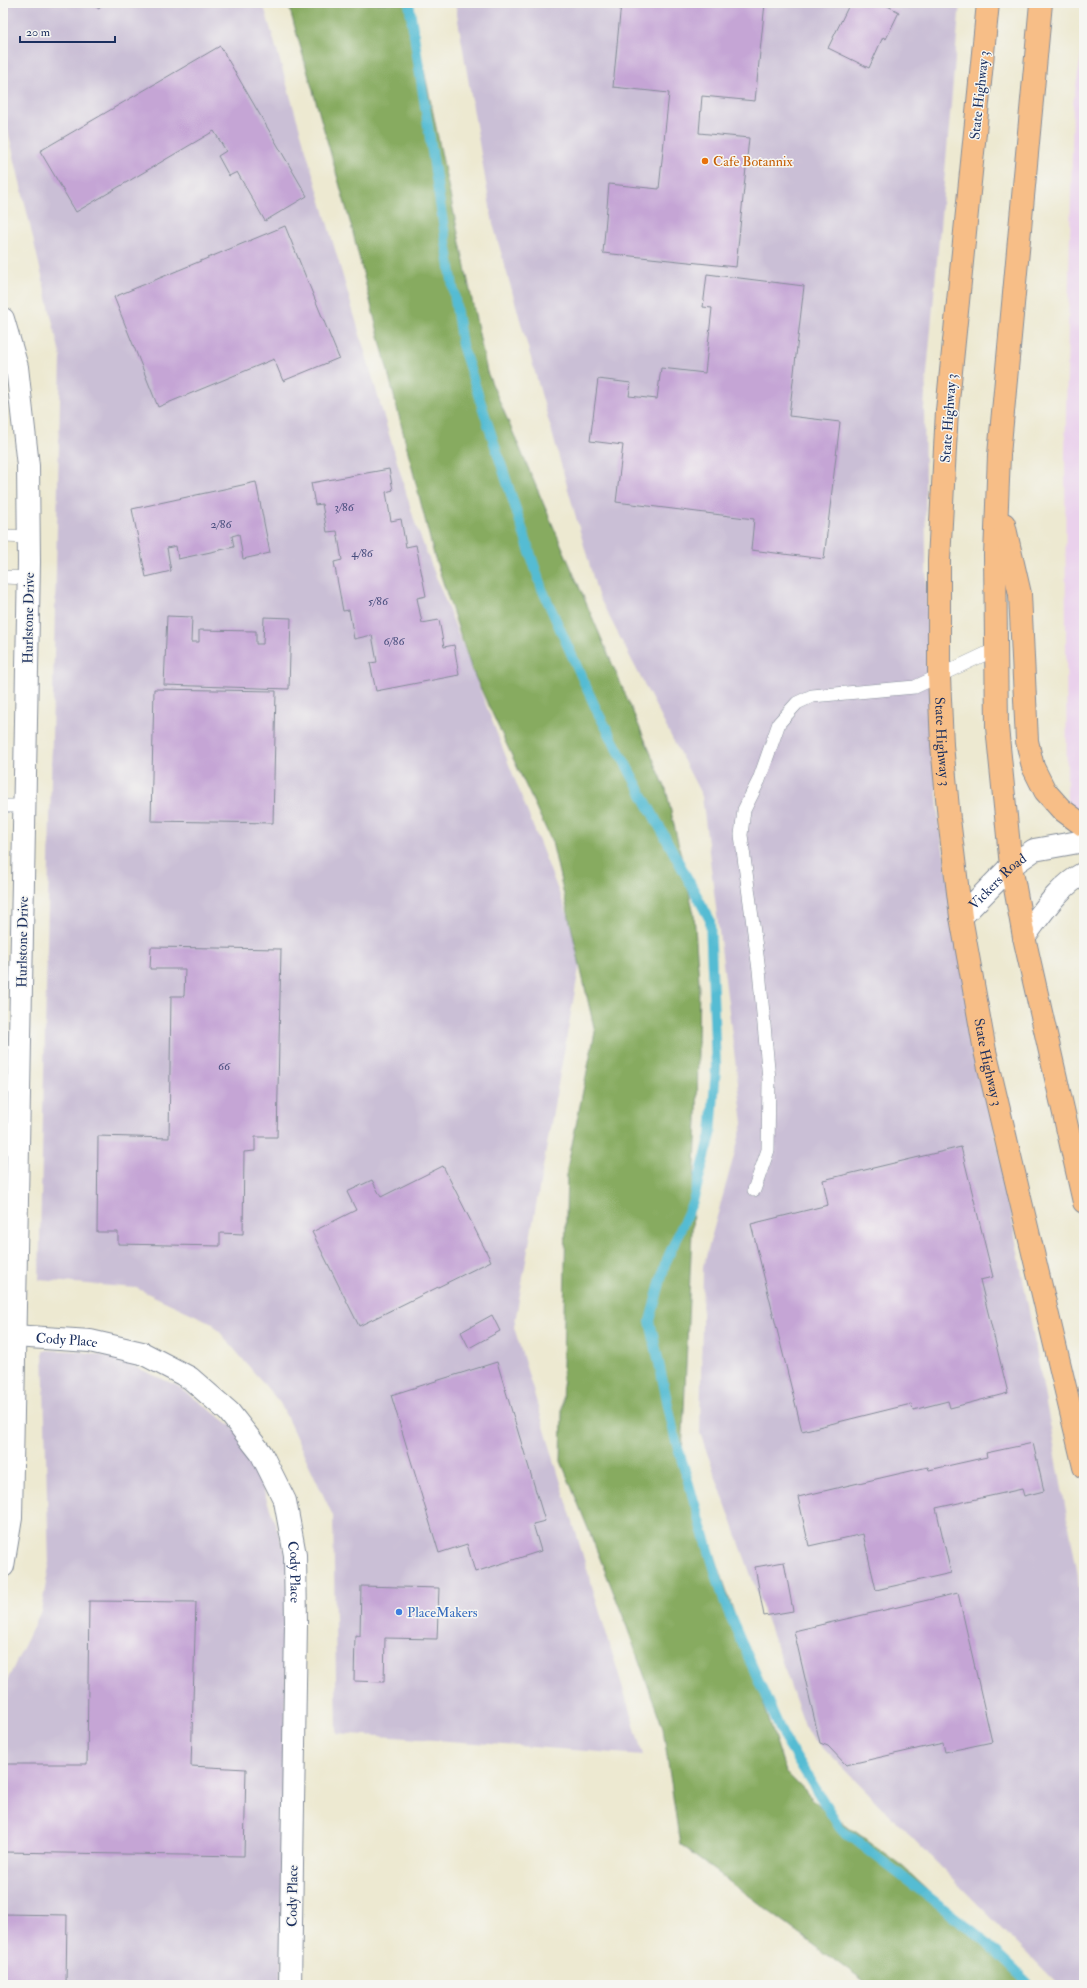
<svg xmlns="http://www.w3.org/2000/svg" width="1087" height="1988" font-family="'IM FELL Double Pica',serif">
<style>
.built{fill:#ead1ec}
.industrial{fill:#cabfd6}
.forest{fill:#87ab60;stroke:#516d5f}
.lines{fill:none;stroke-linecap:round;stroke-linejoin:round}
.stream{stroke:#55bcd3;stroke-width:10}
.building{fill:#c5a5d5}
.service-casing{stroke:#848c98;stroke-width:14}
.minor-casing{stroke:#848c98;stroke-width:24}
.trunk-casing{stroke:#848c98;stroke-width:24}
.service{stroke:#fff;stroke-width:13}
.minor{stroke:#fff;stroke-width:22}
.trunk{stroke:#f7be87;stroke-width:22}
.food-dot{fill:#e8710a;stroke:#f6f6f2;stroke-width:1.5}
.shop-dot{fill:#3f7fe0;stroke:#f6f6f2;stroke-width:1.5}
.labels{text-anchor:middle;stroke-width:3;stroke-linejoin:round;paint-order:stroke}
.number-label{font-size:12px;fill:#464c7c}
.street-label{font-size:14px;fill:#1b2f5e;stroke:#f6f6f2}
.food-label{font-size:14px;fill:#c56008;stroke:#f6f6f2;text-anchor:start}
.shop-label{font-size:14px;fill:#366cbe;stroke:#f6f6f2;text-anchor:start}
</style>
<rect width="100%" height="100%" fill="#f6f6f2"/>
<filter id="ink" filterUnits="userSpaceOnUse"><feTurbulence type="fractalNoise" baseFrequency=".025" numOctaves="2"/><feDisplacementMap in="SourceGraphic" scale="8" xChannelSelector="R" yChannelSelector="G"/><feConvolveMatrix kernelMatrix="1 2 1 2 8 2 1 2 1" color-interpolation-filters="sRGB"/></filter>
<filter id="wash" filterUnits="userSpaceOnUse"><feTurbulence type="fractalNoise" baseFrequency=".012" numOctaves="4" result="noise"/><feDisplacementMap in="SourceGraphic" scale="16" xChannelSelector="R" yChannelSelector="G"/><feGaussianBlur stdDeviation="0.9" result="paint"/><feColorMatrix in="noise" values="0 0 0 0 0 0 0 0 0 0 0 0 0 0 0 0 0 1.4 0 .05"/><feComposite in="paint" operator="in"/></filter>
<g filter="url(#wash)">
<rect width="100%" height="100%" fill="#ede9d1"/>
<path class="built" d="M 1084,38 L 1084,807 L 1067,810 L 1065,456 L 1073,104 Z"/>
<g class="industrial">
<path d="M 3,3 L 263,3 L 415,523 L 582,952 L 514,1327 L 643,1755 L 337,1733 L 333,1516 L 280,1403 L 212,1323 L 136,1288 L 39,1280 L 61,358 L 8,131 L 3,124 Z"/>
<path d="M 455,3 L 960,3 L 924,407 L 927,622 L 939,827 L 1078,1575 L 1084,1672 L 1084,1985 L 1058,1985 L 807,1732 L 700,1433 L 703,1267 L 743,1123 L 702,796 L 598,595 L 493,224 Z"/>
<path d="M 43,1350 L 78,1351 L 115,1358 L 178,1386 L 245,1436 L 288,1561 L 281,1985 L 3,1985 L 3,1689 L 41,1611 L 49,1566 Z"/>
</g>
<path class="forest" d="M 288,3 L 410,3 L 487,372 L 666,789 L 694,914 L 699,980 L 697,1120 L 682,1455 L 786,1772 L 819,1805 L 902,1866 L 1029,1985 L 868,1985 L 680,1845 L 663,1728 L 623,1616 L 561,1461 L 567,1169 L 595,1032 L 552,842 L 472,670 L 434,555 L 351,225 Z"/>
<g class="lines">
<path class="stream" d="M 409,3 L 462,345 L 542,589 L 597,711 L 710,920 L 716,1067 L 711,1135 L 693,1201 L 665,1264 L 650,1321 L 675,1438 L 725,1604 L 784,1738 L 840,1828 L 979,1936 L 1030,1985"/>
</g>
<g id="blocks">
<g class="building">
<path d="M 90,3 L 103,3 L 99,9 Z"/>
<path d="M 621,3 L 765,3 L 755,101 L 702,96 L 699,133 L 749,138 L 736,267 L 603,253 L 609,184 L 659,189 L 669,93 L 613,87 Z"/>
<path d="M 850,3 L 882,3 L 899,12 L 886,39 L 883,37 L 869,68 L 828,48 Z"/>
<path d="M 220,46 L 307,196 L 265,221 L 237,172 L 229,176 L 218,156 L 226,151 L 214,131 L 76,212 L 40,151 Z"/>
<path d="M 285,226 L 339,358 L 283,381 L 274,359 L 158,407 L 114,297 Z"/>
<path d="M 707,274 L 804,286 L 789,416 L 840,422 L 824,559 L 751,550 L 754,519 L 616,502 L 623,445 L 590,441 L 598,379 L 631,383 L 629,396 L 657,399 L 661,368 L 705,373 L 712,308 L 703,307 Z"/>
<path d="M 389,469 L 393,490 L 386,492 L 391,521 L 401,519 L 406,547 L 416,545 L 426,596 L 417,598 L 422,623 L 439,620 L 444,647 L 454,645 L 459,675 L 376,691 L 370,663 L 377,662 L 372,635 L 354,639 L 349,610 L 343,611 L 334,562 L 342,560 L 337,531 L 327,532 L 322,504 L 315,505 L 311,483 Z"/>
<path d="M 256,482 L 270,553 L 243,559 L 239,534 L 232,536 L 234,547 L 178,559 L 176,546 L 167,548 L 171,571 L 146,577 L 132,509 Z"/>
<path d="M 167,616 L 192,617 L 191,642 L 199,642 L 199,630 L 256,631 L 256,644 L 263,644 L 264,617 L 291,618 L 289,689 L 164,685 Z"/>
<path d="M 154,689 L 276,691 L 273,823 L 151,821 Z"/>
<path d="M 151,947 L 281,949 L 277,1137 L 255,1137 L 255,1151 L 244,1152 L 243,1234 L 220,1233 L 220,1246 L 118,1244 L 118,1232 L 97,1232 L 98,1136 L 169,1138 L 171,996 L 184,996 L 185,969 L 150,969 Z"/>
<path d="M 961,1147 L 993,1277 L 980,1280 L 1008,1393 L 950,1408 L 948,1401 L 913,1410 L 911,1404 L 802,1431 L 751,1224 L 828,1205 L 823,1180 Z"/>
<path d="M 443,1166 L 491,1261 L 359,1326 L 312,1232 L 356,1210 L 347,1192 L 372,1180 L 381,1197 Z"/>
<path d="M 492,1315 L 500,1331 L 469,1348 L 461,1332 Z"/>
<path d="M 497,1362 L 545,1521 L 533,1524 L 541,1551 L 475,1572 L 467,1544 L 439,1553 L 391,1395 Z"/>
<path d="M 1033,1443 L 1044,1491 L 1024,1496 L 1022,1489 L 936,1508 L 951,1573 L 876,1590 L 863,1534 L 809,1546 L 798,1497 L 928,1467 L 929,1470 L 987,1457 L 986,1453 Z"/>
<path d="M 784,1562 L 793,1611 L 764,1616 L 755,1567 Z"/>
<path d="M 361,1586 L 439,1588 L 437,1639 L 385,1638 L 384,1682 L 354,1681 L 355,1635 L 360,1636 Z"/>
<path d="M 958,1593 L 992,1742 L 945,1752 L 943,1743 L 846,1765 L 828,1746 L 820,1743 L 794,1631 Z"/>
<path d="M 89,1601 L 196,1602 L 191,1766 L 246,1769 L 244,1856 L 3,1852 L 3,1764 L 87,1764 Z"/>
<path d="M 3,1914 L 67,1915 L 66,1985 L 3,1985 Z"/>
</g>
</g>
</g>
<g filter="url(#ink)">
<use href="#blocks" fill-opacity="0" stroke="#848c98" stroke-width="1"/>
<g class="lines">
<defs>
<g id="service">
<path d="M 3,369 L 17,367"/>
<path d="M 3,536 L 29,537"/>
<path d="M 3,577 L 28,578"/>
<path d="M 3,806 L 24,806"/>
<path d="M 754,1190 L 768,1150 L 769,1079 L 759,970 L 741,835 L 744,810 L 759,780 L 779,723 L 797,703 L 812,696 L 915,687 L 996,649"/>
</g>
<g id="minor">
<path d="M 3,319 L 17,367 L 28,466 L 29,562 L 11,1518 L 3,1566"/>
<path id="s1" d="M 961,917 L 1011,866 L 1034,850 L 1084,841"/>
<path d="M 1024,937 C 1042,913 1058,887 1084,873"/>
<path id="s2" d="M 14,1336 L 90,1341 L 142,1353 L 190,1378 L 229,1412 L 261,1453 L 285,1501 L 295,1555 L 296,1624 L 290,1985"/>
</g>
<g id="trunk">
<path id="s3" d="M 988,3 L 947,411 L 939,560 L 939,676 L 942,745 L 949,819 L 961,917 L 985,1051 L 1084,1467"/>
<path d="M 1041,3 L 999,455 L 995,555 L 997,727 L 1011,866 L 1024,937 L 1084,1202"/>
<path d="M 1004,524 L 1020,594 L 1027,741 L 1033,767 L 1045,791 L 1061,809 L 1084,826"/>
</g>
</defs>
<use href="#service" class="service-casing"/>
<use href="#minor" class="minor-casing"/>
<use href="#trunk" class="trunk-casing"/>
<use href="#service" class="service"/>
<use href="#minor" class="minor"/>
<use href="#trunk" class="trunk"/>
</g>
</g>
<circle class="food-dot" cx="705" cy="161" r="4"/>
<circle class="shop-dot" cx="399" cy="1612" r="4"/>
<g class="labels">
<g class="number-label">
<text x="344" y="511">3/86</text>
<text x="221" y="528">2/86</text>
<text x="362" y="557">4/86</text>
<text x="378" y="605">5/86</text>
<text x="394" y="645">6/86</text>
<text x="224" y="1070">66</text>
</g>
<g class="street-label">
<text transform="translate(979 95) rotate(-84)" y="5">State Highway 3</text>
<text transform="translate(948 418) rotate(-86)" y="5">State Highway 3</text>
<text transform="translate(28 618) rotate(-89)" y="5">Hurlstone Drive</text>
<text dy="5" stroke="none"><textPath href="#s3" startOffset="741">State Highway 3</textPath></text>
<text dy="5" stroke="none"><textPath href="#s1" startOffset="51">Vickers Road</textPath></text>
<text transform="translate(22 942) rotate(-89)" y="5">Hurlstone Drive</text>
<text dy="5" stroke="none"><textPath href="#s3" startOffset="1065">State Highway 3</textPath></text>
<text dy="5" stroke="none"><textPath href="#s2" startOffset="53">Cody Place</textPath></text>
<text dy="5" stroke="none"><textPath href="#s2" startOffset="413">Cody Place</textPath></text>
<text transform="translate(292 1896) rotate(-89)" y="5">Cody Place</text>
</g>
<g class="food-label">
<text x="713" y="166">Cafe Botannix</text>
</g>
<g class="shop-label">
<text x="407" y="1617">PlaceMakers</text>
</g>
</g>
<rect width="1087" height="1988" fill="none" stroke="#f6f6f2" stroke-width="16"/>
<path d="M20 36v6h95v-6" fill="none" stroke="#1b2f5e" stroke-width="2"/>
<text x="26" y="36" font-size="12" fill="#1b2f5e" stroke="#f6f6f2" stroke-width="3" paint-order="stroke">20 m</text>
</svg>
